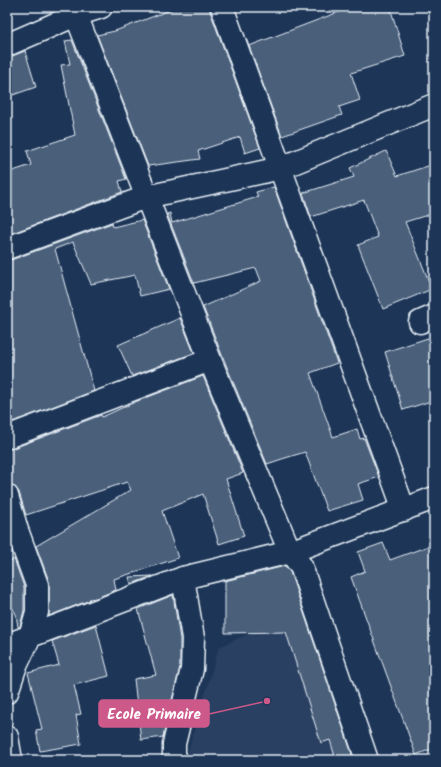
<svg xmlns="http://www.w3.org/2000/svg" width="441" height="767" font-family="Kalam,sans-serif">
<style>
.built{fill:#2a4162}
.building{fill:#495e7a;stroke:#e8f1f8}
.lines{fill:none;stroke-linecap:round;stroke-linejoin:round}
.street-casing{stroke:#e8f1f8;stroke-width:25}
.street{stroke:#1d3557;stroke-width:22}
.leader{fill:none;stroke:#cd598a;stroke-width:1.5}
.callout-dot{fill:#cd598a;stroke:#1d3557;stroke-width:1.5}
.callout{fill:#cd598a;stroke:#cd598a;stroke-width:1.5}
.callout-label{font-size:15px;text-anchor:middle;font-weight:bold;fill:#fff}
</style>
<rect width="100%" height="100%" fill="#1d3557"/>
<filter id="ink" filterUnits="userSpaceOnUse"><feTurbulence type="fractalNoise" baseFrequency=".025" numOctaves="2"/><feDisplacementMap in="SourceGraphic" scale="8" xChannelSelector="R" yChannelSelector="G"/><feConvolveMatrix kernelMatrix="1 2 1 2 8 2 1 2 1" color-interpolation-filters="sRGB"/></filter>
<g filter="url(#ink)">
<path class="built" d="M 300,611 L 352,760 L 188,760 L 187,755 L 219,647 Z"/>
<g class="building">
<path d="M 178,7 L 210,7 L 210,11 L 260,148 L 245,153 L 240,137 L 198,151 L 200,159 L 148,166 L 97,35 L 115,31 Z"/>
<path d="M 352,7 L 390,7 L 405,56 L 351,73 L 360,100 L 339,107 L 342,115 L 282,136 L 249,46 Z"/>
<path d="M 72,40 L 126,179 L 119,181 L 122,192 L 7,235 L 7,173 L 31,165 L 27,151 L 75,135 L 61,65 L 70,64 L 65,41 Z"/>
<path d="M 25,51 L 36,87 L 7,97 L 7,57 L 12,56 Z"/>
<path d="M 386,151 L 397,176 L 434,164 L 434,213 L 405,222 L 432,289 L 383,309 L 358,245 L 378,237 L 364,200 L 311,217 L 303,193 L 354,177 L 350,168 Z"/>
<path d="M 274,187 L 337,363 L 310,373 L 333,437 L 357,429 L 360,439 L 364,438 L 379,477 L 358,484 L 363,500 L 327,511 L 305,452 L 282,459 L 267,464 L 222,355 L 203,307 L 261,281 L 256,268 L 194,283 L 167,214 L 170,213 L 172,223 L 258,197 L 256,192 Z"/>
<path d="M 142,220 L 169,289 L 140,296 L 135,275 L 91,284 L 73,242 L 55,249 L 94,391 L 7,424 L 7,260 L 11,260 L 112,223 L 113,227 Z"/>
<path d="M 180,318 L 194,353 L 132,376 L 118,345 Z"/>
<path d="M 434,336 L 434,400 L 403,410 L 385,352 Z"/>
<path d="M 203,376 L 243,473 L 226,479 L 244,536 L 219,544 L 203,494 L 162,511 L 178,558 L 114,579 L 116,590 L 96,598 L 89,599 L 90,600 L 49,616 L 49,581 L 36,546 L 131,490 L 127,482 L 26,515 L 19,492 L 15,487 L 10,484 L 7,484 L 7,449 L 11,449 L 101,415 L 102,417 L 135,402 Z"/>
<path d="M 383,543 L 390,560 L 434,544 L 434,748 L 416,755 L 351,577 L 365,571 L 358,552 Z"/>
<path d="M 14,559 L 24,587 L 24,610 L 20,627 L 18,627 L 16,614 L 7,599 L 7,563 Z"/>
<path d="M 285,566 L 290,572 L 354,760 L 336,760 L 330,740 L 321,743 L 286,632 L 225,633 L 225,581 Z"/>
<path d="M 153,576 L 131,584 L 129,577 Z"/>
<path d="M 173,595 L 180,639 L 180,667 L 163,737 L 141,740 L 134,679 L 156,675 L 138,609 Z"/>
<path d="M 96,625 L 109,676 L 74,685 L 81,714 L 76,715 L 81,744 L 40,751 L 36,730 L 42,729 L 28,673 L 59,665 L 52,641 Z"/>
</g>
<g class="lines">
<defs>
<g id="street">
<path d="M 73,7 L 210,360 L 290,552 L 301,566 L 367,760"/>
<path d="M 222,7 L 404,510"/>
<path d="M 7,45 L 76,15 L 101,7"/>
<path d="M 7,248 L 146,197 L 281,168 L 434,105"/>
<path d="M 420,322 L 434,316"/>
<path d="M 7,437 L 210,360"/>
<path d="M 7,496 L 17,530 L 37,585 L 37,612 L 30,636 L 15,668 L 7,692"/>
<path d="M 7,645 L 183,578 L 290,552 L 434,498"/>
<path d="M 7,737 L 11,760"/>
<path d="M 174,760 L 174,744 L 192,669 L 193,638 L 183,578"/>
</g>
</defs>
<use href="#street" class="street-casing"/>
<use href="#street" class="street"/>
</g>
</g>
<path class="leader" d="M267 701L209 714"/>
<circle class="callout-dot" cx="267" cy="701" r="4"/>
<rect class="callout" x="99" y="700" width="110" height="27" rx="4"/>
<g class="callout-label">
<text x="154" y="719">Ecole Primaire</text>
</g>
<rect width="441" height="767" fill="none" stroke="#1d3557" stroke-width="24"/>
<rect x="12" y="12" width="417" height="743" fill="none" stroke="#e8f1f8" stroke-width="1.5" filter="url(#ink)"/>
</svg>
